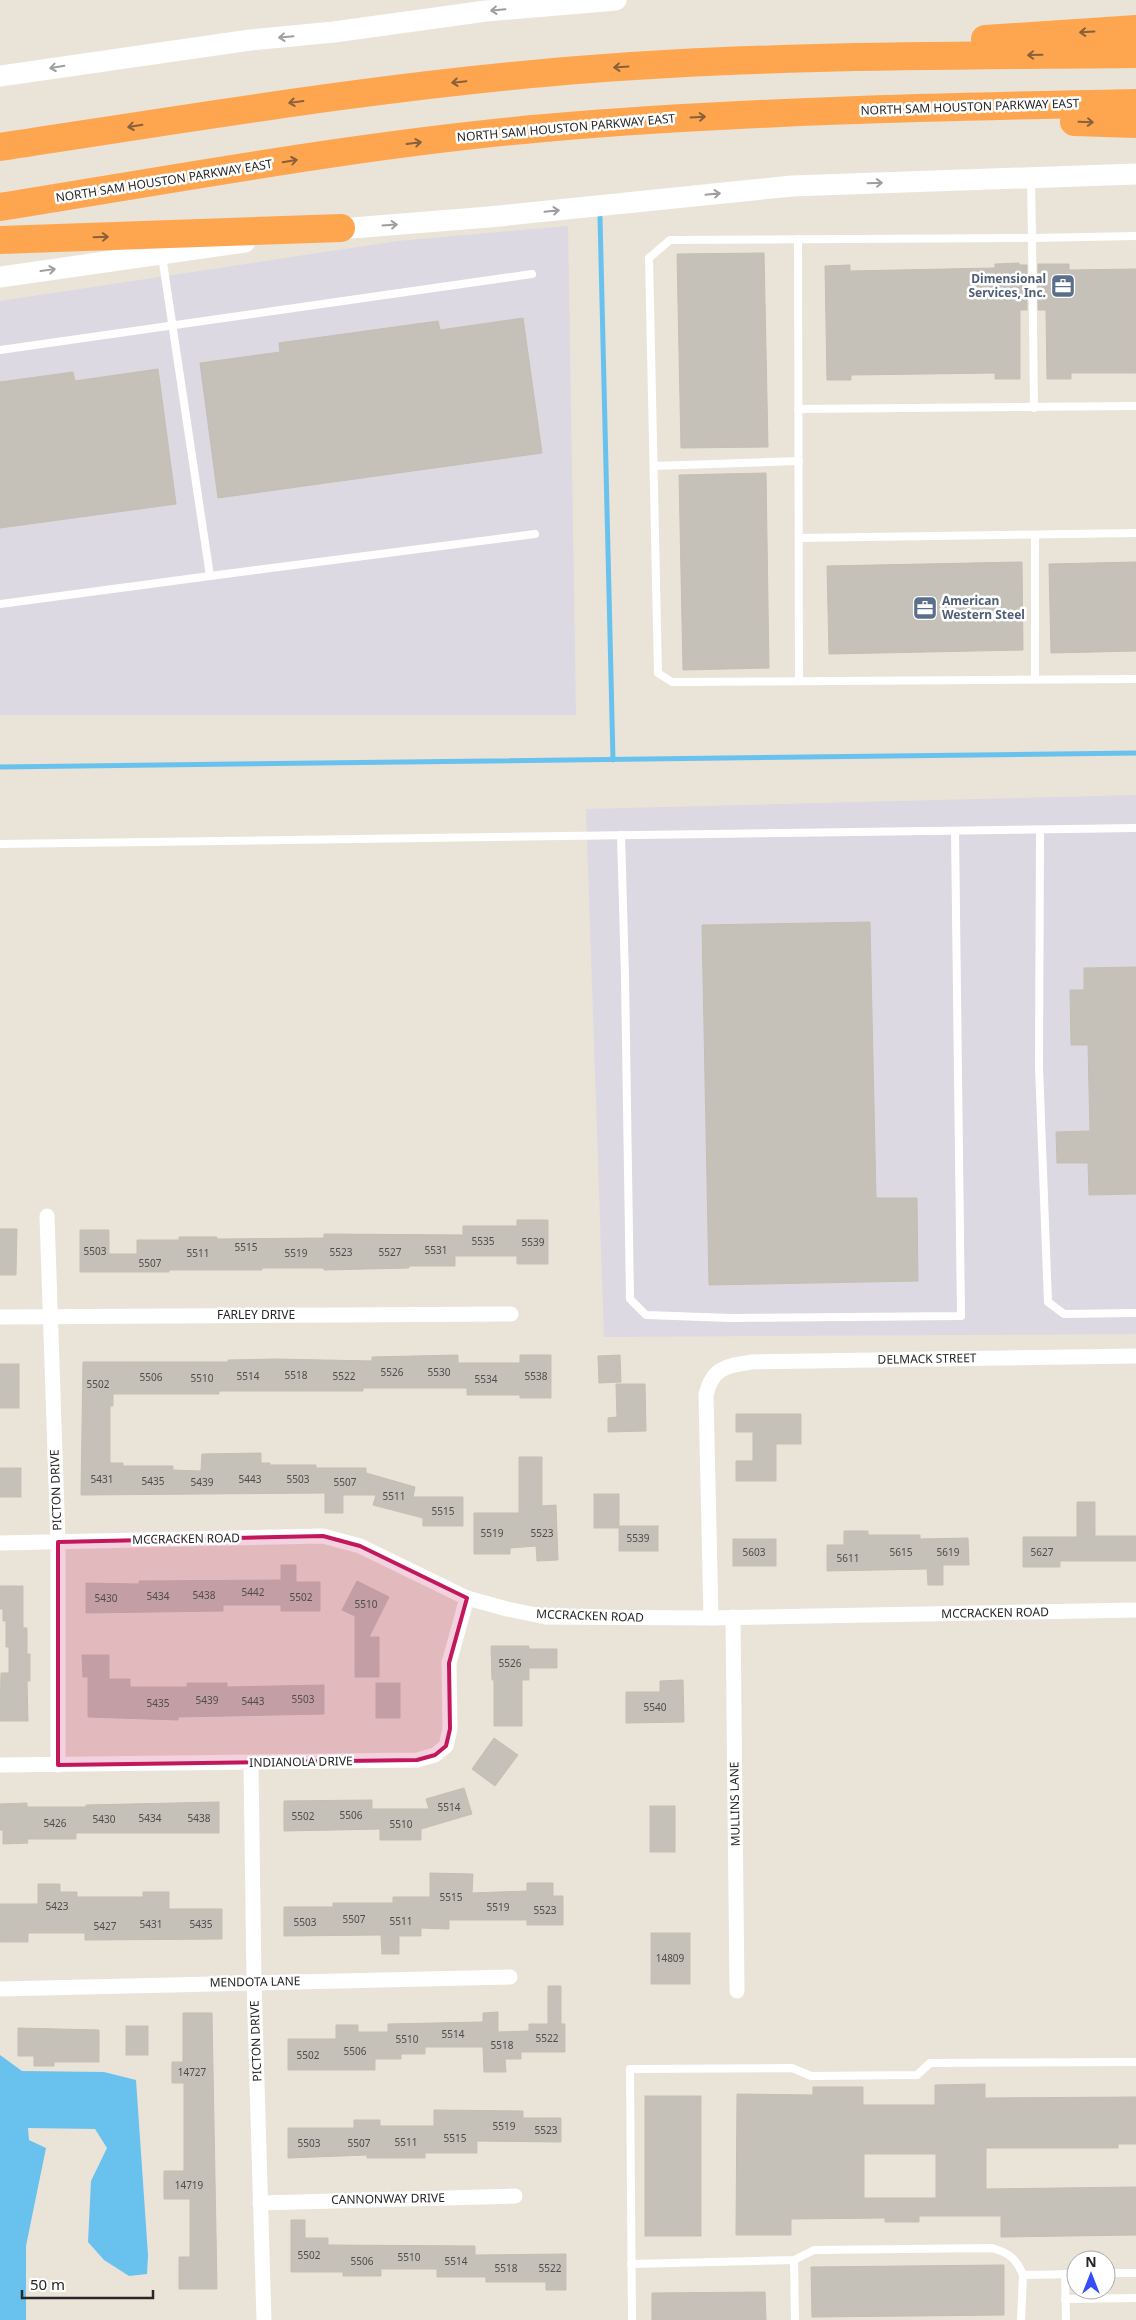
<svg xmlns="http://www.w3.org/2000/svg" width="1136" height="2320" font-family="'Noto Sans',sans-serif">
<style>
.industrial{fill:#dcd9e2}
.water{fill:#69c2ed}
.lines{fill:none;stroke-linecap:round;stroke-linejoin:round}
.stream{stroke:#69c2ed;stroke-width:5}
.building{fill:#c5c0b8;stroke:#c5bfb2;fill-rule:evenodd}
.service{stroke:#fff;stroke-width:8}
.minor{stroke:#fff;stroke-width:15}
.secondary{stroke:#fff;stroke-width:21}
.motorway{stroke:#fea64f;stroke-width:28}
.oneway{stroke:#9e9e9e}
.oneway2{stroke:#886039}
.marked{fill:#c2185b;fill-opacity:0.2;stroke:#c2185b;stroke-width:4;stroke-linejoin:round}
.labels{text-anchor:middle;stroke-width:5;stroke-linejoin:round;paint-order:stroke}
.number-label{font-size:10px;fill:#4e4d4b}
.street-label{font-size:12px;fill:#272727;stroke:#fff}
.service-label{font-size:12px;font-weight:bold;fill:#4e5e75;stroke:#fff;text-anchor:end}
</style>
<rect width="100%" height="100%" fill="#eae3d8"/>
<g class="industrial">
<path d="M 568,226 L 576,715 L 0,715 L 0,301 L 398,241 Z"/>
<path d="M 1136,795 L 1136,1334 L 604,1337 L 586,809 Z"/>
</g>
<path class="water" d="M 0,2055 L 22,2071 L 104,2072 L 136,2080 L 148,2255 L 147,2274 L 129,2276 L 104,2260 L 88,2242 L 91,2181 L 107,2148 L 95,2129 L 28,2128 L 29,2140 L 46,2148 L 26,2246 L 26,2320 L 0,2320 Z"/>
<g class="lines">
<g class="stream">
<path d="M 600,217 L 613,760"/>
<path d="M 0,767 L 1136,753"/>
</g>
</g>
<g class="building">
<path d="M 764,253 L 768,447 L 681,448 L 677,254 Z"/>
<path d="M 1019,263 L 1019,265 L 1027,265 L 1027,310 L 1020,310 L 1020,379 L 995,379 L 995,373 L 851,375 L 851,380 L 827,380 L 825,266 L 850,265 L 850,271 L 995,268 L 995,264 Z"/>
<path d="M 1038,264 L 1069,264 L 1069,270 L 1136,269 L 1136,373 L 1071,373 L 1071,379 L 1047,379 L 1046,310 L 1038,310 Z"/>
<path d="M 523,318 L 542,453 L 218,498 L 200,363 L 280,352 L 279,343 L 438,321 L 440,330 Z"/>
<path d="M 158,369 L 176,504 L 0,528 L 0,382 L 73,372 L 75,381 Z"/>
<path d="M 766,473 L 769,668 L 683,670 L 679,475 Z"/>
<path d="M 1022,562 L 1023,650 L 829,654 L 827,566 Z"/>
<path d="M 1136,562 L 1136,651 L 1051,653 L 1049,564 Z"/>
<path d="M 870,922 L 876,1198 L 917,1198 L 918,1281 L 709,1285 L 702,925 Z"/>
<path d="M 1136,967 L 1136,1194 L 1089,1195 L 1088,1163 L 1057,1163 L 1056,1132 L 1090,1131 L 1088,1045 L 1071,1045 L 1070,990 L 1084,990 L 1084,968 Z"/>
<path d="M 517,1220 L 548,1220 L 548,1264 L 517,1264 L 517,1256 L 455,1256 L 455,1266 L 409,1266 L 409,1268 L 324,1270 L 324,1268 L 262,1268 L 262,1270 L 169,1270 L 169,1272 L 80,1272 L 80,1230 L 109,1230 L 109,1254 L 137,1254 L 137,1240 L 179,1240 L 179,1237 L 217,1237 L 217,1239 L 324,1238 L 324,1234 L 463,1235 L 463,1226 L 517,1226 Z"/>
<path d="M 0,1229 L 17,1229 L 16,1275 L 0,1275 Z"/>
<path d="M 458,1355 L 458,1363 L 520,1363 L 520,1355 L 551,1355 L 551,1398 L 520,1398 L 520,1395 L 467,1395 L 467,1388 L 363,1388 L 363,1391 L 219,1391 L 219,1394 L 113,1394 L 113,1406 L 110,1406 L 110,1463 L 123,1463 L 123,1466 L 173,1466 L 173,1470 L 201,1471 L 202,1454 L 261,1453 L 261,1463 L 270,1463 L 270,1465 L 316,1465 L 316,1468 L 366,1468 L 366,1473 L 415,1487 L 413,1497 L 463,1497 L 463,1526 L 423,1526 L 423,1518 L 373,1505 L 376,1495 L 343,1495 L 343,1513 L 325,1513 L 325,1493 L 81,1495 L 83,1362 L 228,1362 L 228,1360 L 276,1359 L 372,1361 L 372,1357 Z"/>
<path d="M 620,1355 L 621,1382 L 599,1383 L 598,1356 Z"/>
<rect x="0" y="1364" width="19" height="44"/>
<path d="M 616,1384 L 645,1384 L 646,1431 L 608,1432 L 608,1418 L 617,1417 Z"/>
<path d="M 736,1414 L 801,1414 L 801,1444 L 776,1444 L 776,1481 L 736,1481 L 736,1461 L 753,1461 L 753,1432 L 736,1432 Z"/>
<path d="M 519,1457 L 542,1457 L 542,1506 L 556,1505 L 558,1560 L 537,1561 L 536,1546 L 510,1548 L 510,1554 L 474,1554 L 474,1513 L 519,1513 Z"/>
<rect x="0" y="1468" width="21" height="29"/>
<rect x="594" y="1494" width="25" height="34"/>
<path d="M 1077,1502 L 1095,1502 L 1095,1536 L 1136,1536 L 1136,1561 L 1060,1561 L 1060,1567 L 1023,1567 L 1023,1537 L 1077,1537 Z"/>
<rect x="619" y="1526" width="39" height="25"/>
<path d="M 844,1531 L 868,1531 L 868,1535 L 920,1535 L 920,1539 L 968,1538 L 969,1565 L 943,1565 L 943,1585 L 928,1585 L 927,1569 L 827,1571 L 827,1545 L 844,1545 Z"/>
<rect x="733" y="1539" width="43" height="27"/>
<path d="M 281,1565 L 296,1565 L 296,1582 L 320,1582 L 320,1611 L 281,1611 L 281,1605 L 223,1605 L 223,1611 L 86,1613 L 86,1583 L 139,1584 L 139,1581 L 281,1580 Z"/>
<path d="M 357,1581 L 389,1597 L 369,1637 L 379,1637 L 379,1677 L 355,1677 L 355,1616 L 342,1610 Z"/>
<path d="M 0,1586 L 23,1586 L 23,1628 L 27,1628 L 27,1654 L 30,1654 L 30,1681 L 27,1681 L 28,1721 L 0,1721 L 1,1673 L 9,1673 L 9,1647 L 6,1647 L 6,1621 L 3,1621 L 3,1609 L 0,1609 Z"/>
<path d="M 491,1646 L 529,1646 L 529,1649 L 557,1649 L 557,1668 L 529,1668 L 529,1680 L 522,1680 L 522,1726 L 494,1726 L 494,1680 L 492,1680 Z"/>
<path d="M 82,1655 L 109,1655 L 109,1679 L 130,1679 L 130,1687 L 187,1687 L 187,1683 L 227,1683 L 227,1687 L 324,1685 L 324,1714 L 178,1717 L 178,1720 L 88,1717 L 88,1677 L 83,1677 Z"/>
<path d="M 683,1680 L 684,1722 L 626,1723 L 626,1692 L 660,1692 L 660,1681 Z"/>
<rect x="376" y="1683" width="24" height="35"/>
<path d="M 494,1738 L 518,1755 L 495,1786 L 472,1769 Z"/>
<path d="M 464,1788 L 472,1814 L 421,1829 L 421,1840 L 380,1840 L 380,1829 L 284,1831 L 284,1801 L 372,1800 L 372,1809 L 429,1809 L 426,1799 Z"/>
<path d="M 219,1802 L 219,1833 L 76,1833 L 76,1839 L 27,1839 L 28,1843 L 3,1844 L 3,1830 L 0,1830 L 0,1804 L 27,1803 L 27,1807 L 86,1807 L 86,1805 Z"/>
<rect x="650" y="1806" width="25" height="46"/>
<path d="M 430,1873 L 473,1874 L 472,1893 L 527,1891 L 527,1883 L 553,1883 L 553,1896 L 563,1896 L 563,1925 L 527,1925 L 527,1920 L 449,1920 L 449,1929 L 421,1928 L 421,1936 L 399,1936 L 399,1954 L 382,1954 L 381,1935 L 284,1936 L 284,1907 L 333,1907 L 333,1903 L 393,1903 L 393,1897 L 430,1897 Z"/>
<path d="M 38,1884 L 60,1884 L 60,1892 L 77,1892 L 77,1897 L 143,1897 L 143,1892 L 169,1892 L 169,1909 L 222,1909 L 222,1939 L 85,1940 L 85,1933 L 28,1933 L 28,1942 L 0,1942 L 0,1904 L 38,1904 Z"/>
<rect x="651" y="1933" width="39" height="51"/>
<path d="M 548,1986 L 561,1986 L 561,2024 L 565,2024 L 565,2052 L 521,2052 L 521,2059 L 505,2059 L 506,2072 L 484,2072 L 483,2047 L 425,2047 L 425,2054 L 401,2054 L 401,2059 L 375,2059 L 375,2070 L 288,2070 L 288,2039 L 336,2039 L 336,2025 L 358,2025 L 358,2032 L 388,2032 L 388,2024 L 483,2022 L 483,2013 L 498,2012 L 498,2032 L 529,2031 L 529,2024 L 548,2024 Z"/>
<path d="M 183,2013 L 212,2013 L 217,2289 L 179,2289 L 179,2257 L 190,2257 L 190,2199 L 164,2199 L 164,2171 L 184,2171 L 184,2083 L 172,2083 L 172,2062 L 183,2062 Z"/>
<rect x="126" y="2026" width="22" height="29"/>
<path d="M 18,2028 L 99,2030 L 99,2062 L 54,2062 L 54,2066 L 34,2066 L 34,2056 L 18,2056 Z"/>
<path d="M 985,2084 L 985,2098 L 1136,2097 L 1136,2144 L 1118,2144 L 1118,2148 L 986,2148 L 986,2189 L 1136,2187 L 1136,2235 L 1001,2237 L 1001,2216 L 919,2216 L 919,2222 L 885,2222 L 885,2218 L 791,2219 L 791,2235 L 736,2235 L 737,2094 L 813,2095 L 813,2087 L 863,2087 L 863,2105 L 935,2105 L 935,2085 ZM 864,2154 L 936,2154 L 936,2198 L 864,2198 Z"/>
<rect x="645" y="2096" width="56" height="140"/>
<path d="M 434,2110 L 523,2111 L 523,2118 L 561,2118 L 561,2142 L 477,2141 L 477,2153 L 425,2153 L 425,2158 L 367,2158 L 367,2155 L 288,2158 L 288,2128 L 354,2128 L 354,2120 L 380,2120 L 380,2126 L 434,2126 Z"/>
<path d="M 291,2220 L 305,2220 L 305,2238 L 328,2238 L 328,2245 L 475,2246 L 475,2255 L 566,2254 L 566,2290 L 546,2290 L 546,2282 L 486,2282 L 486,2277 L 437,2277 L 437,2269 L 381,2269 L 381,2276 L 343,2276 L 343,2272 L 291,2272 Z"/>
<path d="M 1004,2265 L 1004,2315 L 812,2317 L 811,2267 Z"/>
<path d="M 765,2292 L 766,2320 L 652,2320 L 652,2293 Z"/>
</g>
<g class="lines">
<g class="service">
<path d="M 1031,180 L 1032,238 L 670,240 L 649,258 L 658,673 L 672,682 L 1136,679"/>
<path d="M 798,239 L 799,681"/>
<path d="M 0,350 L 532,274"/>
<path d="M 1034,408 L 1032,238 L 1136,236"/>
<path d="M 798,409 L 1136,406"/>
<path d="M 654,466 L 799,461"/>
<path d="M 1035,535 L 1035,679"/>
<path d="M 799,538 L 1136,533"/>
<path d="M 210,576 L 535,534"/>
<path d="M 0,604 L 210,576 L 162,256"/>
<path d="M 1040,830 L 1039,1067 L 1048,1302 L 1064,1314 L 1136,1313"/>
<path d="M 621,835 L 625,977 L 630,1299 L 646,1315 L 731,1318 L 961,1316 L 955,831"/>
<path d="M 0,844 L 1136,828"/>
<path d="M 794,2260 L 795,2320"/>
<path d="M 631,2264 L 794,2260 L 814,2250 L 992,2248 C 1009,2253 1016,2258 1023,2275"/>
<path d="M 1106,2273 L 1136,2273"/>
<path d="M 1065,2274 L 1066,2320"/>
<path d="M 1065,2299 L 1136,2298"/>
<path d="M 632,2320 L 630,2069 L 792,2068 L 811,2076 L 917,2075 L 930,2063 L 1136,2062"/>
<path d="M 1021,2320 L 1023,2275 L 1076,2274"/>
</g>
<g class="minor">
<path d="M 47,1216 L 58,1542 L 58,1765"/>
<path d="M 0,1317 L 511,1314"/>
<path d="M 0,1543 L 323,1536 L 360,1546 L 467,1598 L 507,1609 L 546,1617 L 711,1618 L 1136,1610"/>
<path d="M 733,1617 L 737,1991"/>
<path d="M 711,1618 L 706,1395 C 712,1368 726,1366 751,1362 L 1136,1356"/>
<path d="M 251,1763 L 254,1982 L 264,2320"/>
<path d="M 0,1765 L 417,1760 L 435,1755 L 446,1746 L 450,1729 L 449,1663 L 467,1598"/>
<path d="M 0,1989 L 510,1977"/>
<path d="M 260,2203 L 515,2196"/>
</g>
<g class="secondary">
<path d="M 0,76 L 250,40 L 334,32 L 486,11 L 616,0"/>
<path d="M 327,230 L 489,217 L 792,186 L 1136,174"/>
<path d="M 0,277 L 245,242"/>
</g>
<g class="motorway">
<path d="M 985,39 L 1136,29"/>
<path d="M 1074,122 L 1136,124"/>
<path d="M 0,147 C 197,117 393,84 591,69 C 772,55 955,56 1136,54"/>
<path d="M 0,207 C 181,178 363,144 545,128 C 742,111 939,107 1136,103"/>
<path d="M 0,240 L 341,228"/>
</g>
</g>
<defs><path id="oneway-shaft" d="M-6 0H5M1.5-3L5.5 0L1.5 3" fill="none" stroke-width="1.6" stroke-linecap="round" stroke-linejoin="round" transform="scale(1.25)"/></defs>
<g class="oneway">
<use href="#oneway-shaft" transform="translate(498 10) rotate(175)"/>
<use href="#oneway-shaft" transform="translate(286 37) rotate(175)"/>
<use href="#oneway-shaft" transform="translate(57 67) rotate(171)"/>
<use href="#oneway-shaft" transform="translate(875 183) rotate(-2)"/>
<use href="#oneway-shaft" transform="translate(713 194) rotate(-6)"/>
<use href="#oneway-shaft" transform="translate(552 211) rotate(-6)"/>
<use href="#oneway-shaft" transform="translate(390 225) rotate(-4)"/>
<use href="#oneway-shaft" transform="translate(48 270) rotate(-8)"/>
</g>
<g class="oneway2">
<use href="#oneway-shaft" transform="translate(1087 32) rotate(177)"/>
<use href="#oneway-shaft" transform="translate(1035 55) rotate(179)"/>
<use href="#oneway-shaft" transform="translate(621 67) rotate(176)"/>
<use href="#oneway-shaft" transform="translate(459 82) rotate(174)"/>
<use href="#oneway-shaft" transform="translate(296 102) rotate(172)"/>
<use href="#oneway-shaft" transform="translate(698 117) rotate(-3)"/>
<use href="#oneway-shaft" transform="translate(1086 122) rotate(2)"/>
<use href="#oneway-shaft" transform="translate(135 126) rotate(171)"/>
<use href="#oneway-shaft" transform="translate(414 143) rotate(-7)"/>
<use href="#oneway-shaft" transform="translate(290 161) rotate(-9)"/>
<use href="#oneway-shaft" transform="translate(101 237) rotate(-2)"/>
</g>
<path class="marked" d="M 323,1536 L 360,1546 L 467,1598 L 449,1663 L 450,1729 L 446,1746 L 435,1755 L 417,1760 L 58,1765 L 58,1542 Z"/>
<defs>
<symbol id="office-square" viewBox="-11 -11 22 22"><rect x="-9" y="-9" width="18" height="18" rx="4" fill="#5c6f8a" stroke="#fff"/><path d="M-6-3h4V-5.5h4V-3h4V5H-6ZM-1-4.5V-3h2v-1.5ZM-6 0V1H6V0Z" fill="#fff"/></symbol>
</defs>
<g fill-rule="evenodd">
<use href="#office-square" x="1049" y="272" width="28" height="28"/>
<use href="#office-square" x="911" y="594" width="28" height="28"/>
</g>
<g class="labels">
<g class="number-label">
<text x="483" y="1245">5535</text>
<text x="533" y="1246">5539</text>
<text x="246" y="1251">5515</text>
<text x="436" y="1254">5531</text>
<text x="95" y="1255">5503</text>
<text x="341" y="1256">5523</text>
<text x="390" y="1256">5527</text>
<text x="198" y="1257">5511</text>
<text x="296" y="1257">5519</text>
<text x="150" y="1267">5507</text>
<text x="392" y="1376">5526</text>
<text x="439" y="1376">5530</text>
<text x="296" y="1379">5518</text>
<text x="248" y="1380">5514</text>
<text x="344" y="1380">5522</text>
<text x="536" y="1380">5538</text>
<text x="151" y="1381">5506</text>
<text x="202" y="1382">5510</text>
<text x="486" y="1383">5534</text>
<text x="98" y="1388">5502</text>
<text x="102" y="1483">5431</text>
<text x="250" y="1483">5443</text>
<text x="298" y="1483">5503</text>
<text x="153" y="1485">5435</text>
<text x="202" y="1486">5439</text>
<text x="345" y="1486">5507</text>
<text x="394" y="1500">5511</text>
<text x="443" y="1515">5515</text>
<text x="492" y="1537">5519</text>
<text x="542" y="1537">5523</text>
<text x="638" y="1542">5539</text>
<text x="754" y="1556">5603</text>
<text x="901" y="1556">5615</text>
<text x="948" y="1556">5619</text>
<text x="1042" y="1556">5627</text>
<text x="848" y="1562">5611</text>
<text x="253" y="1596">5442</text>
<text x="204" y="1599">5438</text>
<text x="158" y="1600">5434</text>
<text x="301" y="1601">5502</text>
<text x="106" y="1602">5430</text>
<text x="366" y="1608">5510</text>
<text x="510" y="1667">5526</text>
<text x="303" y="1703">5503</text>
<text x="207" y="1704">5439</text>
<text x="253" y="1705">5443</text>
<text x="158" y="1707">5435</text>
<text x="655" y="1711">5540</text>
<text x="449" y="1811">5514</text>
<text x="351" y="1819">5506</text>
<text x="303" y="1820">5502</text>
<text x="150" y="1822">5434</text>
<text x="199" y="1822">5438</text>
<text x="104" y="1823">5430</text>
<text x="55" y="1827">5426</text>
<text x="401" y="1828">5510</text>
<text x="451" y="1901">5515</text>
<text x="57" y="1910">5423</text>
<text x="498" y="1911">5519</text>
<text x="545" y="1914">5523</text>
<text x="354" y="1923">5507</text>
<text x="401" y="1925">5511</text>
<text x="305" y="1926">5503</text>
<text x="151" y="1928">5431</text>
<text x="201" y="1928">5435</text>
<text x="105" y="1930">5427</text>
<text x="670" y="1962">14809</text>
<text x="453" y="2038">5514</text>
<text x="547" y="2042">5522</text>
<text x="407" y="2043">5510</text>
<text x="502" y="2049">5518</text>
<text x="355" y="2055">5506</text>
<text x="308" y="2059">5502</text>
<text x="192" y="2076">14727</text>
<text x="504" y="2130">5519</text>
<text x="546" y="2134">5523</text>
<text x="455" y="2142">5515</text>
<text x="406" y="2146">5511</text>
<text x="309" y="2147">5503</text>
<text x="359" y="2147">5507</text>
<text x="189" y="2189">14719</text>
<text x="309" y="2259">5502</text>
<text x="409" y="2261">5510</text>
<text x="362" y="2265">5506</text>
<text x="456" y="2265">5514</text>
<text x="506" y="2272">5518</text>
<text x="550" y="2272">5522</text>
</g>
<g class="street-label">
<text transform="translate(970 107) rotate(-2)" y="4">NORTH SAM HOUSTON PARKWAY EAST</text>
<text transform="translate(566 128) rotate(-5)" y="4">NORTH SAM HOUSTON PARKWAY EAST</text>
<text transform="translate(164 181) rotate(-9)" y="4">NORTH SAM HOUSTON PARKWAY EAST</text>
<text x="256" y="1319">FARLEY DRIVE</text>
<text transform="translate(927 1359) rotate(-1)" y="4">DELMACK STREET</text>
<text transform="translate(56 1490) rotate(-92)" y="4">PICTON DRIVE</text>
<text transform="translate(186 1539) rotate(-1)" y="4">MCCRACKEN ROAD</text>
<text transform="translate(995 1613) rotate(-1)" y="4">MCCRACKEN ROAD</text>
<text transform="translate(590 1616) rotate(2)" y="4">MCCRACKEN ROAD</text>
<text transform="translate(301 1762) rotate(-1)" y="4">INDIANOLA DRIVE</text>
<text transform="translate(735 1804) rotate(-91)" y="4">MULLINS LANE</text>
<text transform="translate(255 1982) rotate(-1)" y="4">MENDOTA LANE</text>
<text transform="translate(256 2041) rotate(-92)" y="4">PICTON DRIVE</text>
<text transform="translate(388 2199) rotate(-1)" y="4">CANNONWAY DRIVE</text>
</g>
<g class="service-label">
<text x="1046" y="283">Dimensional<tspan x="1046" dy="14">Services, Inc.</tspan></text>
<text x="942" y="605" text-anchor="start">American<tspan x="942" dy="14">Western Steel</tspan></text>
</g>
</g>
<g transform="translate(1091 2275)"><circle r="24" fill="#ffffff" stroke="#a9a9a9"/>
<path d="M0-4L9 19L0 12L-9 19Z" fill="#354df9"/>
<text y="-8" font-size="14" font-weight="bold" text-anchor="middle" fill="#272727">N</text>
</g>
<path d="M22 2290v8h131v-8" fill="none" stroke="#272727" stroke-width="2.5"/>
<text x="30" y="2290" font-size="15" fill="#272727" stroke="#ffffff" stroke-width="4" paint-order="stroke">50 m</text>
</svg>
